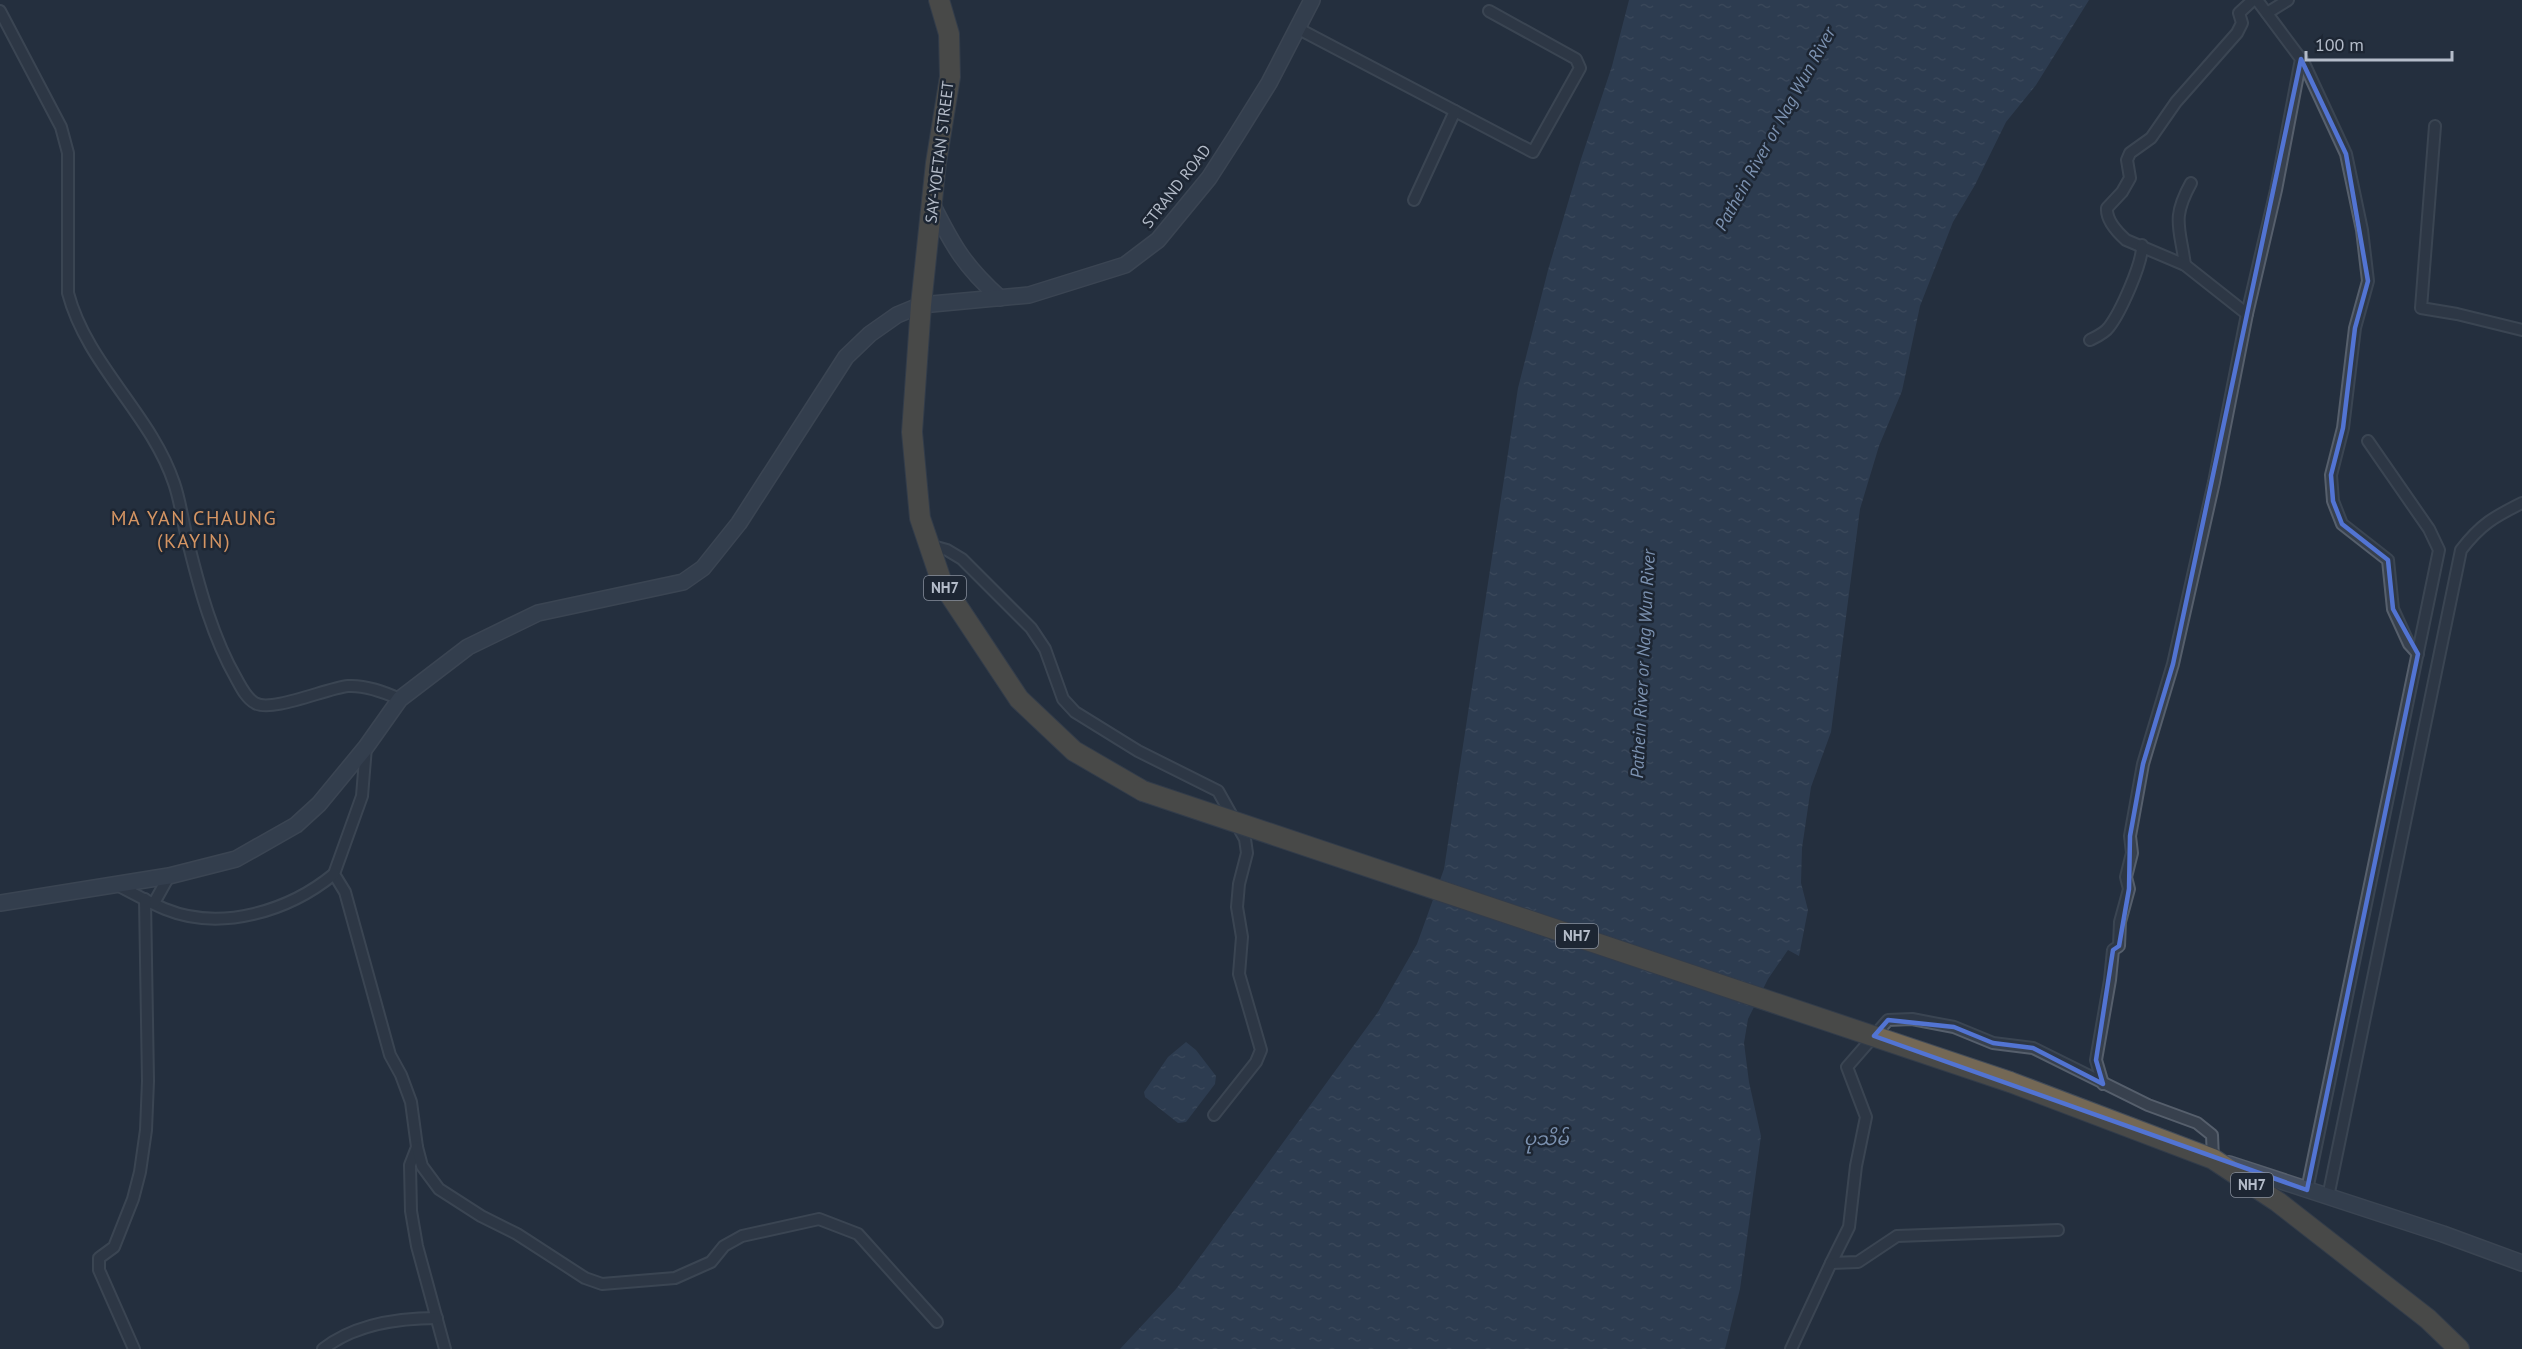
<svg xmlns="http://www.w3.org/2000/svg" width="2522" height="1349" font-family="'PT Sans','Noto Sans Myanmar',sans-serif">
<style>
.water{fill:url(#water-ripples)}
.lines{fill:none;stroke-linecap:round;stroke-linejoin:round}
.street-casing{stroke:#565f6c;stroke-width:14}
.secondary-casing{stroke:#565f6c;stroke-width:18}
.highway-casing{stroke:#434c59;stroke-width:22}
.street{stroke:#38414e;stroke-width:10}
.secondary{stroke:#465061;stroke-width:15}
.highway{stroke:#746855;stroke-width:20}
.highway-bridge-casing{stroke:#434c59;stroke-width:22;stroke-linecap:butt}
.highway-bridge{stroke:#746855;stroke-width:20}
.marked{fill:none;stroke:#5274d3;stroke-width:4.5;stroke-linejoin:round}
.labels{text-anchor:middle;stroke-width:5;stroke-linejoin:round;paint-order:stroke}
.shield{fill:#1d2633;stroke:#878f9c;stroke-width:1.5}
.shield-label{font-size:15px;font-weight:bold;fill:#b4bcc9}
.street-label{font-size:16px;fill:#b4bcc9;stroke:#1d2633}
.water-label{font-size:18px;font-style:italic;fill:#7c92b1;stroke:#1d2633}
.quarter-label{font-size:20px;letter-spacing:1.5px;fill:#d59563;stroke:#1d2633}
</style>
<defs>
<pattern id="water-ripples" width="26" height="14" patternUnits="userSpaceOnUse" patternTransform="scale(1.5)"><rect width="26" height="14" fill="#394c67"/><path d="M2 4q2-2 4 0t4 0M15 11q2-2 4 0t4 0" fill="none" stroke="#53647b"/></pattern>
</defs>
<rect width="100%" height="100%" fill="#242f3e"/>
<g class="water">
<path d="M 1629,0 L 2089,0 L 2036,85 L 2006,122 L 1975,185 L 1953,222 L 1920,306 L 1902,391 L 1879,446 L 1860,509 L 1831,732 L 1811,787 L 1802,848 L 1801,883 L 1808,910 L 1799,956 L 1788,950 L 1768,979 L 1748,1019 L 1744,1043 L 1749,1082 L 1761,1136 L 1740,1289 L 1725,1349 L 1120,1349 L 1176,1289 L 1205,1250 L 1378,1012 L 1417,944 L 1444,869 L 1518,388 L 1548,270 L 1581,159 L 1612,66 Z"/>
<path d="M 1186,1042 L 1196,1050 L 1216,1076 L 1215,1084 L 1186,1122 L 1178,1123 L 1145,1097 L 1144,1092 L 1168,1057 Z"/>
</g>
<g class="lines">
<defs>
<g id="street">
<path d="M 0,11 L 61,127 L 68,153 L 68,293 C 87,365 151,414 174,483 C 181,503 183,525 189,546 C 200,590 213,638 236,678 C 241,687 246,698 255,703 C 271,713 327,688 348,686 C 366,685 384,692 400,699"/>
<path d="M 2267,13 L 2288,0"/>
<path d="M 1297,28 L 1533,152 L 1580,68 L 1576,59 L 1567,54 L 1489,11"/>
<path d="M 2302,59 L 2346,154 L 2362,230 L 2368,281 L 2355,328 L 2343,428 L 2331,475 L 2333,501 L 2342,524 L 2388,560 L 2393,609 L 2409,644 L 2418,654"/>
<path d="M 2435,126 L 2421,308 L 2457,314 L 2522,330"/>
<path d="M 1414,200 L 1455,111"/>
<path d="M 2185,265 C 2180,227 2171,219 2191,183"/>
<path d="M 2247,314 L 2185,265 L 2126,240 C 2117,232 2106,220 2107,208 L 2122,192 L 2130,178 L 2127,160 L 2130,153 L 2151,138 L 2176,102 L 2237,33 L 2242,23 L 2239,13 L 2253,0"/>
<path d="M 2090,340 C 2096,337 2105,333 2109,327 C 2120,313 2143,263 2142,245"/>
<path d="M 929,545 L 947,550 L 962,559 L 1031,628 L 1045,649 L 1063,699 L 1075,712 L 1138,751 L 1218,791 L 1245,839 L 1247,853 L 1239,884 L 1237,907 L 1242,937 L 1239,974 L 1261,1050 L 1256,1062 L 1214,1115"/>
<path d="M 366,747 L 362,796 L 334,874 L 345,892 L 390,1055 L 401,1075 L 411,1102 L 417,1147 L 410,1165 L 411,1211 L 417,1246 L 445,1349"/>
<path d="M 115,884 C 131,892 148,902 165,909 C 221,932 289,911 334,874"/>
<path d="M 154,903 L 169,876"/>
<path d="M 2103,1084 L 2096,1060 L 2110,980 L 2113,950 L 2119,946 L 2120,922 L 2129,889 L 2126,877 L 2132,853 L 2130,836 L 2143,764 L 2173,664 L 2214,482 L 2247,314 L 2276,190 L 2301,59 L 2257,0"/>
<path d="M 417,1147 L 422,1166 L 439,1189 L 481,1216 L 517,1234 L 585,1278 L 602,1284 L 675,1278 L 711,1262 L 724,1246 L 742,1236 L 819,1219 L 858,1234 L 937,1322"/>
<path d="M 2307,1190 L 2439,550 L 2429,529 L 2368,441"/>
<path d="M 2328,1197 L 2461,550 C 2481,524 2494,517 2522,503"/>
<path d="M 2058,1230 L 1897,1236 L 1858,1262 L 1831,1263 L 1849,1227 L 1856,1166 L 1866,1117 L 1847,1067 L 1888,1020 L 1912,1019 L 1954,1027 L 1993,1043 L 2033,1048 L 2148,1105 L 2197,1123 L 2212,1135 L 2213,1159"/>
<path d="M 134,1349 L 99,1270 L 99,1258 L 114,1247 L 133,1199 L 140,1172 L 146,1130 L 148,1081 L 145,899"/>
<path d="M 323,1349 C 355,1324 397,1318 437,1318"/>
<path d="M 1791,1349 L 1831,1263"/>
</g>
<g id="secondary">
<path d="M 932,204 C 953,246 965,267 1000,298"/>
<path d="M 0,903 L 169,876 L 236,859 L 296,825 L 319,804 L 366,747 L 400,699 L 468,647 L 538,613 L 683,582 L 703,568 L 739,523 L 846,357 L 870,334 L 897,315 L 921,305 L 1029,295 L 1125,265 L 1158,240 L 1209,178 L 1236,136 L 1269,83 L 1312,0"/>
<path d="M 2229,1164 L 2443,1234 L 2522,1263"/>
</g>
<g id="highway">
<path d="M 939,0 L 949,34 L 950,77 L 936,163 L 921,305 L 912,432 L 920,518 L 942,583 L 1019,699 L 1074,751 L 1143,791"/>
<path d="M 2010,1082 L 2213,1159 L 2278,1202 L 2428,1319 L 2459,1349"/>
</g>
</defs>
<use href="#street" class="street-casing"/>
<use href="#secondary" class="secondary-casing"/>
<use href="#highway" class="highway-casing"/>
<use href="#street" class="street"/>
<use href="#secondary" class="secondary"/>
<use href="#highway" class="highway"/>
<defs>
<path id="highway-bridge" d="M 1143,791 L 2010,1082"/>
</defs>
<use href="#highway-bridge" class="highway-bridge-casing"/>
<use href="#highway-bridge" class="highway-bridge"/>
</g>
<path d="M0 0H2522V1349H0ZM 2301,59 L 2346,154 L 2368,281 L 2355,328 L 2343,428 L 2331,475 L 2333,501 L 2342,524 L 2388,560 L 2393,609 L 2418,654 L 2307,1190 L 1874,1036 L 1888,1020 L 1954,1027 L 1993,1043 L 2033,1048 L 2103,1084 L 2096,1060 L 2113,950 L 2119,946 L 2129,889 L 2130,836 L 2143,764 L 2173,664 Z" fill="#242f3e" fill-opacity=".55" fill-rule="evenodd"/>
<path class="marked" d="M 2301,59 L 2346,154 L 2368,281 L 2355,328 L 2343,428 L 2331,475 L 2333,501 L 2342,524 L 2388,560 L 2393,609 L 2418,654 L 2307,1190 L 1874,1036 L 1888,1020 L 1954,1027 L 1993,1043 L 2033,1048 L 2103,1084 L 2096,1060 L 2113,950 L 2119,946 L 2129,889 L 2130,836 L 2143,764 L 2173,664 Z"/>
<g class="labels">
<g class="shield">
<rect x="924" y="576" width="42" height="24" rx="4.5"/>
<rect x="1556" y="924" width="42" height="24" rx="4.5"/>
<rect x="2231" y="1173" width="42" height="24" rx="4.5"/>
</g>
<g class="shield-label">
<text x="945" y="593">NH7</text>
<text x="1577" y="941">NH7</text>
<text x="2252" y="1190">NH7</text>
</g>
<g class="street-label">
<text transform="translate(939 152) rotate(-83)" y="6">SAY-YOETAN STREET</text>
<text transform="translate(1176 186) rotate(-52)" y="6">STRAND ROAD</text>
</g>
<g class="water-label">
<text transform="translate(1775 129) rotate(-61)" y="6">Pathein River or Nag Wun River</text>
<text transform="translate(1643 664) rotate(-87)" y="6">Pathein River or Nag Wun River</text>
<text x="1546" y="1145">ပုသိမ်</text>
</g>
<g class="quarter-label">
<text x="194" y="525">MA YAN CHAUNG<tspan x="194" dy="23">(KAYIN)</tspan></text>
</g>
</g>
<path d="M2306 51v9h146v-9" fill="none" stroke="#b4bcc9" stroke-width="3"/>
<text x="2315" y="51" font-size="18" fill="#b4bcc9" stroke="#1d2633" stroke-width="4.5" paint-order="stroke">100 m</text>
</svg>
